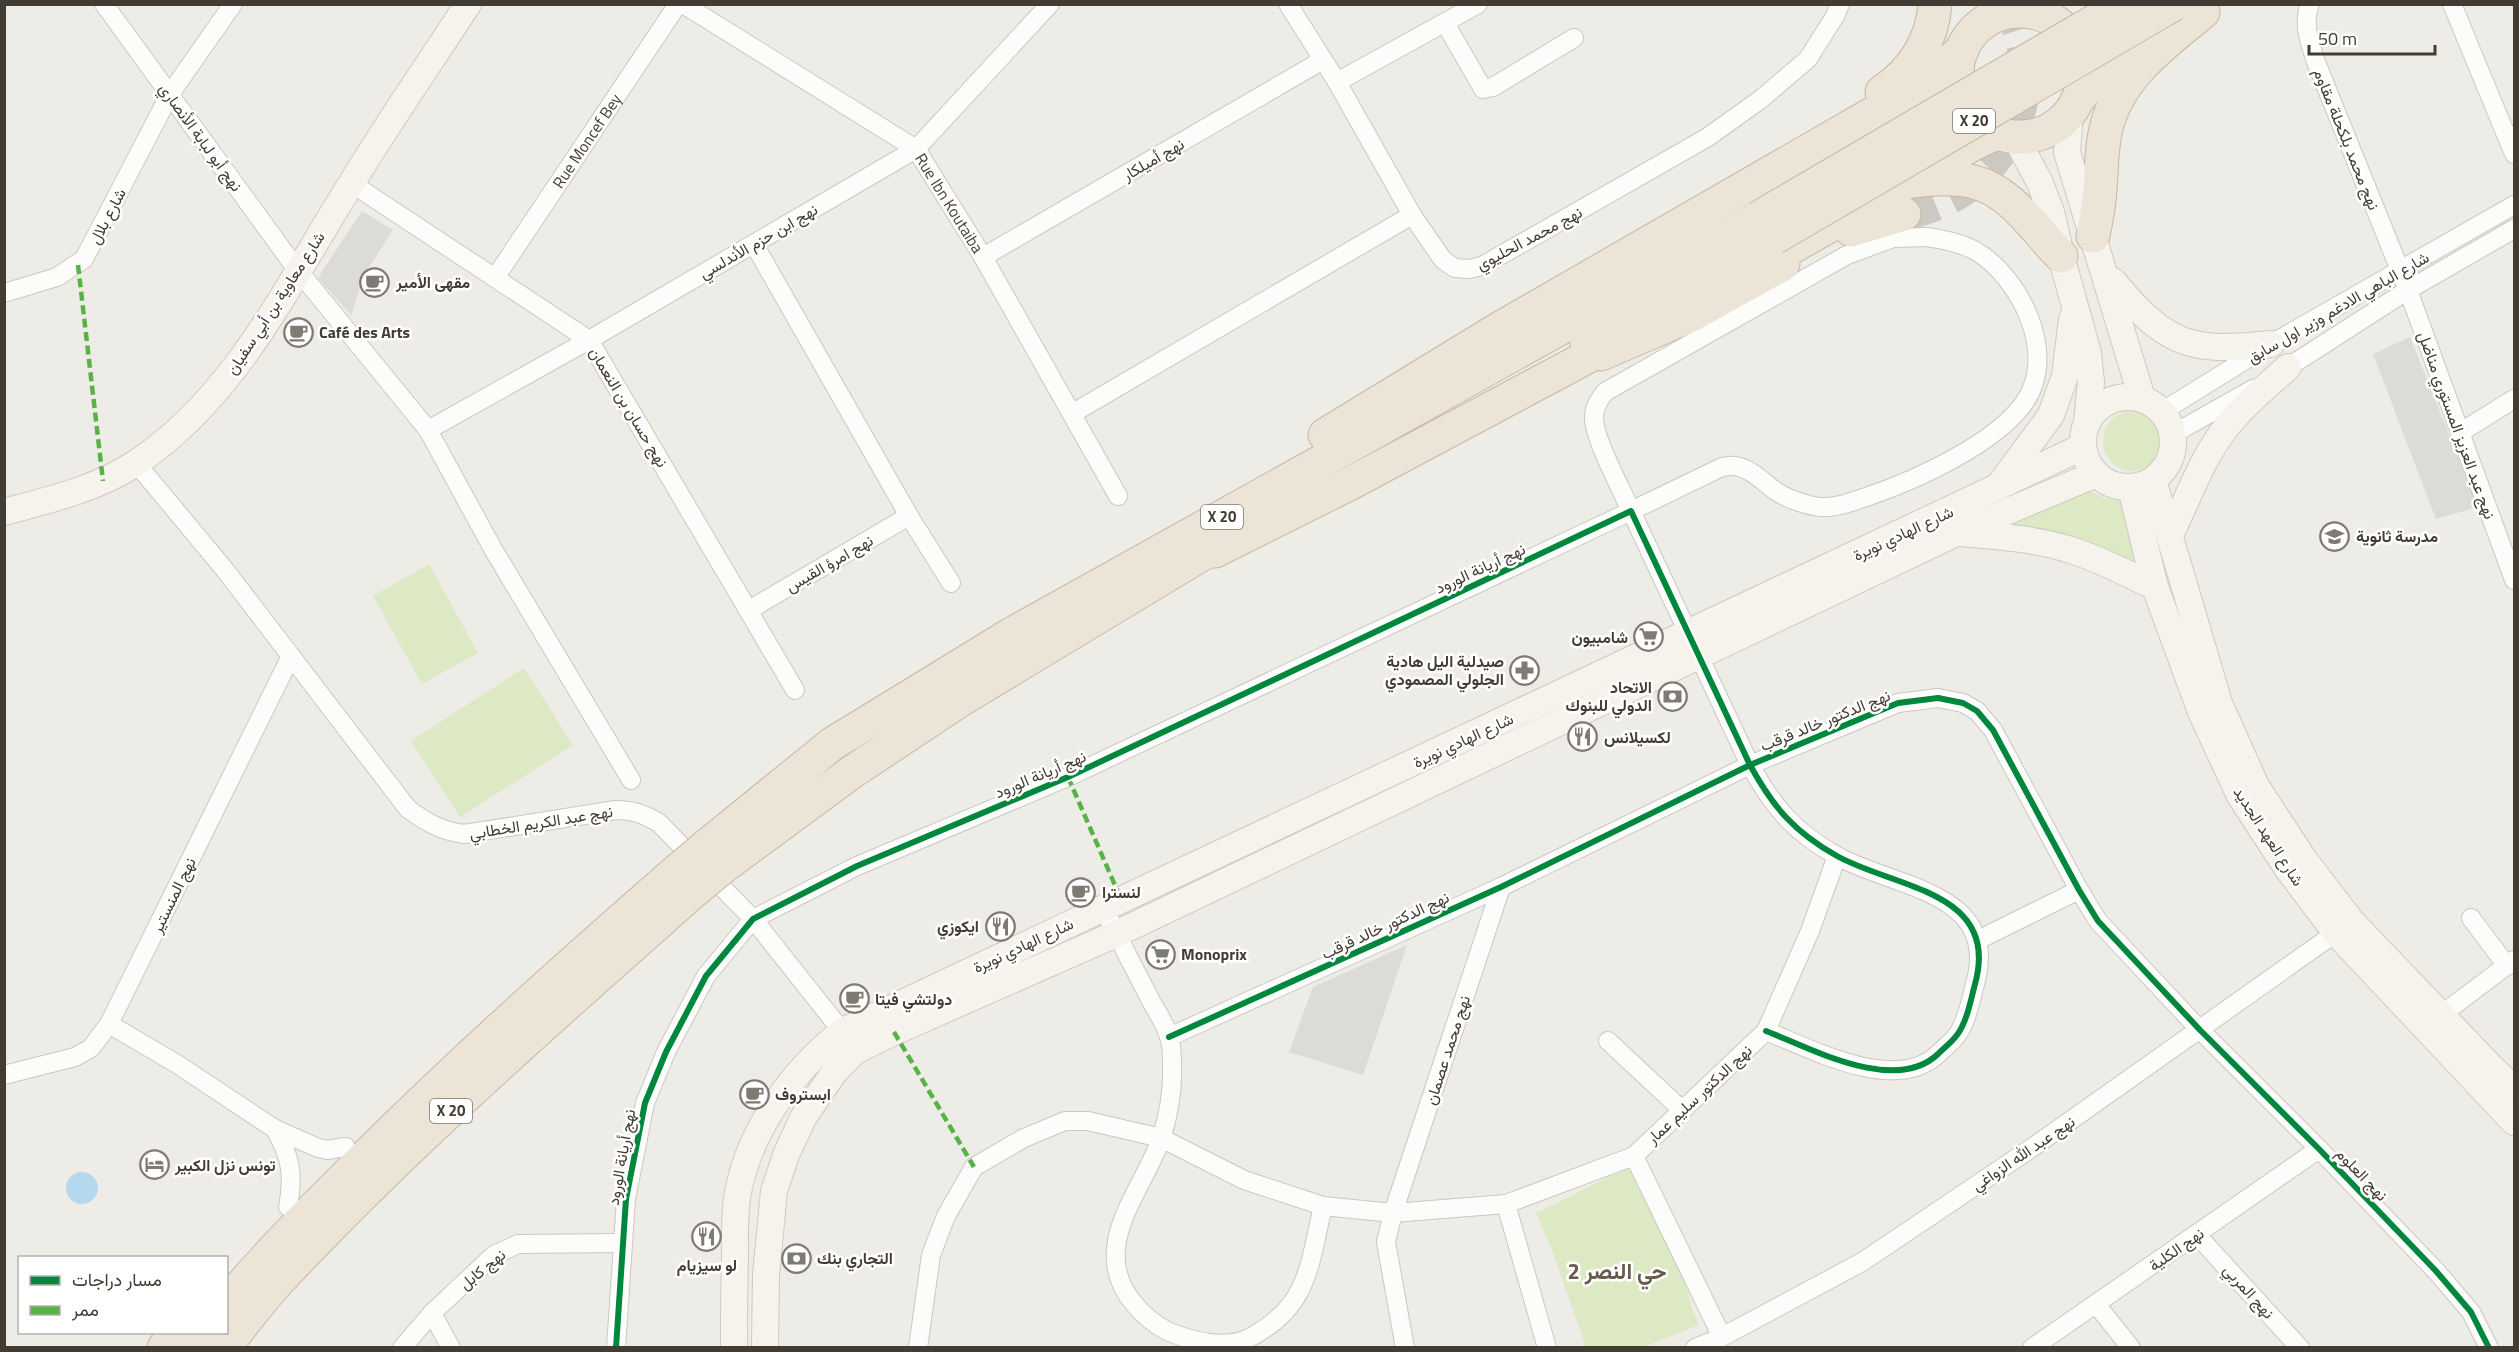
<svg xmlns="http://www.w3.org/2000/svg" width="2519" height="1352" font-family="'Titillium Web',Vazirmatn,sans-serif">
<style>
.green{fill:#dce9c4}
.parking{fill:#dddbd6}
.water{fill:#b5d8ee}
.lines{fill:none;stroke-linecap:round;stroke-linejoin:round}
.highway-tunnel{stroke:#ccc9c2;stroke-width:33;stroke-dasharray:33 16;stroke-linecap:butt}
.street-casing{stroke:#cac8c2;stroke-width:20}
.secondary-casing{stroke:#cfcabe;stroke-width:28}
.highway-casing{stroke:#c6b8a1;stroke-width:35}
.street{stroke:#fcfcfb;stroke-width:18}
.secondary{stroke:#f6f3ec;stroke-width:26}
.highway{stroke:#ebe4d7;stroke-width:33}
.highway-bridge-casing{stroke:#c6b8a1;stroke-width:35;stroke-linecap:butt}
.highway-bridge{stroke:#ebe4d7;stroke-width:33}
.quiet{stroke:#57b346;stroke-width:4.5;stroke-dasharray:9 4.5;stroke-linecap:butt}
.cycleway-casing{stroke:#fff;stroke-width:10}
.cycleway{stroke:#00873e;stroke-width:6}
.labels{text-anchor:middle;stroke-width:5;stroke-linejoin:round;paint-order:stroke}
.shield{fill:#fff;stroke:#7b7670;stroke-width:1.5}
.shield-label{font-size:15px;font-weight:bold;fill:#433c33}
.street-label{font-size:16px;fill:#433c33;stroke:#fff}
.poi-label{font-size:16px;font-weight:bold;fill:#433c33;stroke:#fff;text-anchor:start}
.district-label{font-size:22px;font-weight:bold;fill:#665a4a;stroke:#fff}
</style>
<rect width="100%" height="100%" fill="#eeece6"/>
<g class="green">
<circle cx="2133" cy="441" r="30"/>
<path d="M 2088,490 L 2104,498 L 2122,500 L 2140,566 L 2004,528 Z"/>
<path d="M 429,564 L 478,653 L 422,684 L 373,596 Z"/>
<path d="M 524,668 L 573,745 L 460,817 L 411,741 Z"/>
<path d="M 1631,1166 L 1683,1271 L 1691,1306 L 1699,1325 L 1643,1347 L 1586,1347 L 1551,1247 L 1536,1213 Z"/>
</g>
<g class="parking">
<path d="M 362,211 L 393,230 L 365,273 L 351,315 L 318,278 Z"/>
<path d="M 2410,337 L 2478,507 L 2436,519 L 2373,354 Z"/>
<path d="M 1407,945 L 1363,1075 L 1289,1052 L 1313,987 Z"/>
</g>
<circle class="water" cx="82" cy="1188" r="16"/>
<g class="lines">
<path class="highway-tunnel" d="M 1904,214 C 1932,208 1960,196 1981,175 C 2025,132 2041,58 2007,4"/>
<defs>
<g id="street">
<path d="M 104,4 L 292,263 L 428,430 L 493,549 L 631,780"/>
<path id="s1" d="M 683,4 L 916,149 L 983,257 L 1118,496"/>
<path d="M 1288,4 L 1337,82 L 1412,215 L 1443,260 L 1455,268 L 1469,269 L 1482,266 L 1708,137 L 1761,99 L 1808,59 L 1835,16 L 1840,4"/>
<path d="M 2310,4 C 2302,24 2310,43 2316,62 L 2408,290 L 2514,580"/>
<path d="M 2452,4 L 2514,154"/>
<path d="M 1445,23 L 1483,89 L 1493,87 L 1574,38"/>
<path d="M 1337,82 L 1478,4"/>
<path d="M 351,183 L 589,340 L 795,690"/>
<path d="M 1926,237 C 1942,239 1958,242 1974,250 C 2020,276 2059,355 2024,403 C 1995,444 1916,480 1869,496 C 1854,501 1837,508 1821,507 C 1808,506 1788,499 1777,492 C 1765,484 1751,468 1735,466 C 1731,465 1726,467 1722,467 L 1631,511 C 1622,490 1594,439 1594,418 C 1594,407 1599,400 1605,392 L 1847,255 L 1893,238 Z"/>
<path d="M 754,244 L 909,516 L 951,583"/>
<path d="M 983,257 L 1323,60"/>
<path id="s2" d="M 495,278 L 678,4"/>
<path d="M 4,293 L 57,277 L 84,259 L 170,94 L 233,4"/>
<path d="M 2279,373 L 2408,290 L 2514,229"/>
<path d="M 2163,411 L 2271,344 L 2514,205"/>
<path d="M 1073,413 L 1412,215"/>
<path d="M 428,430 L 589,340 L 916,149 L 1050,4"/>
<path d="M 2461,432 L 2514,399"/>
<path d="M 2173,434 L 2253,389"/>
<path d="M 136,463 L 225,570 L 408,809 C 426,822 441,831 464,834 L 616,810 C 633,810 644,814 659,823 L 753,919 L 849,1040"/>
<path d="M 749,610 L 909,516"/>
<path d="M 1103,907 C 1119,939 1135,970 1151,1001 C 1157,1012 1166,1025 1169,1037 C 1172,1045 1172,1056 1172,1064 C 1173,1089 1169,1113 1162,1136 C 1144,1190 1089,1244 1131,1300 C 1141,1313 1155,1325 1169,1332 C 1193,1341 1224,1350 1249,1338 C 1309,1307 1309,1266 1323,1206"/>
<path d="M 2471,918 L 2507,966"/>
<path d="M 1978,940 L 2079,890"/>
<path d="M 2441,1015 L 2514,960"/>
<path d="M 109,1024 L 177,1064 L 275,1129 L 318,1148 L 327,1150 L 346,1147"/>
<path d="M 1169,1037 L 1501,887 L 1750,765 L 1898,703 L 1938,698 L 1963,703 L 1977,711 L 1993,730 L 2079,890 L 2098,921 L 2200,1030 L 2319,1149 L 2436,1271 L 2471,1312 L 2489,1348"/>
<path d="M 1608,1041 L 1682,1110"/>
<path d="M 4,1075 L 75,1057 L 91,1048 L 109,1024 L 291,656"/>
<path d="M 275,1129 C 291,1158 294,1174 288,1207"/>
<path d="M 1634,1156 L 1722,1337"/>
<path d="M 1506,1204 L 1547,1348"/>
<path d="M 2197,1235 L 2300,1348"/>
<path d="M 2096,1304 L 2131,1348"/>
<path d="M 432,1313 L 451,1348"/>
<path d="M 402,1348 L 432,1313 L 494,1255 L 518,1244 L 623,1243"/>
<path d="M 616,1348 L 626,1199 L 645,1103 L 666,1052 L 706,976 L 753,919 L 857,866 L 1068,777 L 1631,511 L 1750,765 C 1773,807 1794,832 1837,856 C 1894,888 2001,891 1975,984 C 1971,999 1967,1022 1957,1035 C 1952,1042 1944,1048 1938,1054 C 1895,1095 1810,1048 1766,1031"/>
<path d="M 918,1348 L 931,1255 L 946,1216 L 974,1167 L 1024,1138 L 1065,1121 L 1088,1121 L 1161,1138 L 1244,1180 L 1323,1206 L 1393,1213 L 1506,1204 L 1634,1156 L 1766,1031 L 1810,931 L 1837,856"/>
<path d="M 1405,1348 L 1386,1242 L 1393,1213 L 1501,887"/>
<path d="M 1695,1348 L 1722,1337 L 1862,1262 L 2033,1147 L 2344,927"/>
<path d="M 2032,1348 L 2319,1149"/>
</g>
<g id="secondary">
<path d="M 2070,114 L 2067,152 L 2142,398"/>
<path d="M 2016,138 L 2040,183 L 2052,215 L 2061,256 L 2088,353 L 2091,382 L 2087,422"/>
<path d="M 2113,281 C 2166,345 2189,353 2271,344"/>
<circle cx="2128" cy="442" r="45"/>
<path d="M 2153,480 L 2219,703 L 2256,786 L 2303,858 L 2351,921 L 2493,1069 L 2514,1089"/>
<path d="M 1998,487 L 2051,415 L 2065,376 L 2072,319"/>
<path d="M 2131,488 L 2155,587 L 2201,712 L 2240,796 L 2287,868 L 2336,933 L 2514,1122"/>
<path d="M 4,512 C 49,500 97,489 136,463 C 236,397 289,282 351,184 C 388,123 429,64 468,4"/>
<path d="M 1962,533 C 1998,536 2036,539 2071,550 C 2100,559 2128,574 2155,587"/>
<path d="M 2170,535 C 2188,499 2202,457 2228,425 C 2246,403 2267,386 2288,367"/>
<path d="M 734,1348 C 734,1317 734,1287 735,1256 C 735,1235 734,1213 738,1192 C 750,1129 793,1070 843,1031 L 2082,447"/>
<path d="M 765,1348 L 766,1275 L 774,1191 L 786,1155 L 803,1118 L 835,1071 L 855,1051 L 894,1032 L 1116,934 L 1956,533 L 2096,474"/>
</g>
<g id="highway">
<circle cx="2020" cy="74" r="63"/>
<path d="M 1882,92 C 1913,71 1932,42 1935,4"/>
<path d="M 2080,97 C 2103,66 2123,57 2156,38"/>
<path d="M 1913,181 C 1933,179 1954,177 1974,182 C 2011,191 2035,230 2061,256"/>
<path d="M 1851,230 L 1904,214"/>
<path d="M 2093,236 C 2096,221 2099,206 2100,190 C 2102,166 2101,142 2109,118 C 2124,72 2167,42 2203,12"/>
<path d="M 1757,267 L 1975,143 L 1997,133"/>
<path d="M 1586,339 L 1774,238"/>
<path d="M 1601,354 L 1691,315 L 1783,264"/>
<path d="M 1325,435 L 1497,330 L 1905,95 L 1933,77 L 1962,50"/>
<path d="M 1215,551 L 1349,484 L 1619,340"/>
<path d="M 705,847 L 832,744 L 1010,635 L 1758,218"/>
<path d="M 723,867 L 852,772 L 962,699 L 1232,536"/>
<path d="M 226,1304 C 267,1254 311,1211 357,1165 C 460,1062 568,966 678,870"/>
<path d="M 164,1348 L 175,1332"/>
<path d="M 191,1348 L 204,1332"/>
<path d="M 224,1348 C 243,1324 261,1299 282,1277 C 411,1140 553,1016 694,891"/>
</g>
</defs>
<use href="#street" class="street-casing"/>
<use href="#secondary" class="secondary-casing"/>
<use href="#highway" class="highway-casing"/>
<use href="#street" class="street"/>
<use href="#secondary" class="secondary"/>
<use href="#highway" class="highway"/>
<defs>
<g id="highway-bridge">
<path d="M 1758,218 L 2124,4"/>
<path d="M 1774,238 L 2174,4"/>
<path d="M 678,870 L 705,847"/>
<path d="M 694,891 L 723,867"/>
</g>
</defs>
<use href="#highway-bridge" class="highway-bridge-casing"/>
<use href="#highway-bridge" class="highway-bridge"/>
<g class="quiet">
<path d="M 78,265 L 103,481"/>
<path d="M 1068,777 L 1121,899"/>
<path d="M 894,1032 L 974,1167"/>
</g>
<defs>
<g id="cycleway">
<path d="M 1169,1037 L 1501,887 L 1750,765 L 1898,703 L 1938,698 L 1963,703 L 1977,711 L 1993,730 L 2079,890 L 2098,921 L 2200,1030 L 2319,1149 L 2436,1271 L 2471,1312 L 2489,1348"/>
<path d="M 616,1348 L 626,1199 L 645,1103 L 666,1052 L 706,976 L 753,919 L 857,866 L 1068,777 L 1631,511 L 1750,765 C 1773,807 1794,832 1837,856 C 1894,888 2001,891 1975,984 C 1971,999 1967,1022 1957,1035 C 1952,1042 1944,1048 1938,1054 C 1895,1095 1810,1048 1766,1031"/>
</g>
</defs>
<use href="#cycleway" class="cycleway-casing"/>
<use href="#cycleway" class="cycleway"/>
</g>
<defs>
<symbol id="cafe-ring" viewBox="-11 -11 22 22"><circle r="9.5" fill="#fff" stroke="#7f7a72" stroke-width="1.5"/><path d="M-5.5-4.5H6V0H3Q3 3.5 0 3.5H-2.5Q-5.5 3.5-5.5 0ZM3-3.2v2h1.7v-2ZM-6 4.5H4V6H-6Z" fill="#7f7a72"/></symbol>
<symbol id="school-ring" viewBox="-11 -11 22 22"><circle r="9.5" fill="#fff" stroke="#7f7a72" stroke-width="1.5"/><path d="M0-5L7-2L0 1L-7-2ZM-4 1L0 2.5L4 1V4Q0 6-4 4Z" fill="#7f7a72"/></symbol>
<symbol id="supermarket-ring" viewBox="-11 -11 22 22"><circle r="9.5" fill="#fff" stroke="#7f7a72" stroke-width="1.5"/><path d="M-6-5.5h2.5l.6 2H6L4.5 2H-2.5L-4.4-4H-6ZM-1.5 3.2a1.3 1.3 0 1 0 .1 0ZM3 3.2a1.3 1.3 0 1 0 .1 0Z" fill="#7f7a72"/></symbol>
<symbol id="pharmacy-ring" viewBox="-11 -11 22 22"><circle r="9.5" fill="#fff" stroke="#7f7a72" stroke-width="1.5"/><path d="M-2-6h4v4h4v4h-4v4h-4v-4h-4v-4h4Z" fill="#7f7a72"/></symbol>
<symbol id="bank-ring" viewBox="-11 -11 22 22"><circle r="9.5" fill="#fff" stroke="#7f7a72" stroke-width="1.5"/><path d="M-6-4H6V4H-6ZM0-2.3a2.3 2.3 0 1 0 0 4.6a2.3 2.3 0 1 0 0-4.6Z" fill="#7f7a72"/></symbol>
<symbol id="restaurant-ring" viewBox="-11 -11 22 22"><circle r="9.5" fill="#fff" stroke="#7f7a72" stroke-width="1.5"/><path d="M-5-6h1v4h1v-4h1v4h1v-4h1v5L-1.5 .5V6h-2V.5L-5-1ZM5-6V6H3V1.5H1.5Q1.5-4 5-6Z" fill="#7f7a72"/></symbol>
<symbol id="hotel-ring" viewBox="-11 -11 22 22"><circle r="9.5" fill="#fff" stroke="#7f7a72" stroke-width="1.5"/><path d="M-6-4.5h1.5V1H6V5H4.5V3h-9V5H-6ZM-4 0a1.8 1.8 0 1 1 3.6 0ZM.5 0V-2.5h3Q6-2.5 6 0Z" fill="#7f7a72"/></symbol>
</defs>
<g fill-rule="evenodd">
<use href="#cafe-ring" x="358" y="266" width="33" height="33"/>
<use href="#cafe-ring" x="282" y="316" width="33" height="33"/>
<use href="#school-ring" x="2318" y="520" width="33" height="33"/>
<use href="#supermarket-ring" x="1632" y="620" width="33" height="33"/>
<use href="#pharmacy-ring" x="1508" y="654" width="33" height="33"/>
<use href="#bank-ring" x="1656" y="680" width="33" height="33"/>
<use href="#restaurant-ring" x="1566" y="720" width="33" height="33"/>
<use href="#cafe-ring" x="1064" y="876" width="33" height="33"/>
<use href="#restaurant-ring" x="984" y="910" width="33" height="33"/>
<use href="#supermarket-ring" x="1144" y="938" width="33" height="33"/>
<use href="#cafe-ring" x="838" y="982" width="33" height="33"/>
<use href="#cafe-ring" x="738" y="1078" width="33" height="33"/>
<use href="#hotel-ring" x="138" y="1148" width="33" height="33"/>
<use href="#restaurant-ring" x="690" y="1220" width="33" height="33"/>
<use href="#bank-ring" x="780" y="1242" width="33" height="33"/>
</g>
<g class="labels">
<g class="shield">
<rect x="1953" y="109" width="42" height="24" rx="4.5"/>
<rect x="1201" y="505" width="42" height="24" rx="4.5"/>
<rect x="430" y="1099" width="42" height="24" rx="4.5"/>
</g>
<g class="shield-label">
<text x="1974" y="126">X 20</text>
<text x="1222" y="522">X 20</text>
<text x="451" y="1116">X 20</text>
</g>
<g class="street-label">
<text transform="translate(201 137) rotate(54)" y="6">نهج أبو لبابة الأنصاري</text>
<text transform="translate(2347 139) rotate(68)" y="6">نهج محمد بلكحلة مقاوم</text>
<text dy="6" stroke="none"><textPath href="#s2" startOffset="165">Rue Moncef Bey</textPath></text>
<text transform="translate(1153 159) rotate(-30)" y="6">نهج أميلكار</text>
<text dy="6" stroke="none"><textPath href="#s1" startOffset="338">Rue Ibn Koutaiba</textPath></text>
<text transform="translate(107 216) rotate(-62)" y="6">شارع بلال</text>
<text transform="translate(1529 238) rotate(-28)" y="6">نهج محمد الحليوي</text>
<text transform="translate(758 241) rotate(-30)" y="6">نهج ابن حزم الأندلسي</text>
<text transform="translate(275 303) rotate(-57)" y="6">شارع معاوية بن أبي سفيان</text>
<text transform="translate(2338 307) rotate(-30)" y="6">شارع الباهي الادغم وزير اول سابق</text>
<text transform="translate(629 407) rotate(59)" y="6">نهج حسان بن النعمان</text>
<text transform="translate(2457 425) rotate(70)" y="6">نهج عبد العزيز المستوري مناضل</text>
<text transform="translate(1903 533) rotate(-25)" y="6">شارع الهادي نويرة</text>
<text transform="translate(829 563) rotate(-30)" y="6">نهج امرؤ القيس</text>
<text transform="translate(1480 568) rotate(-25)" y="6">نهج أريانة الورود</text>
<text transform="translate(1825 720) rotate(-22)" y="6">نهج الدكتور خالد قرقب</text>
<text transform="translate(1463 740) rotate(-25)" y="6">شارع الهادي نويرة</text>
<text transform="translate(1040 774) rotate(-23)" y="6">نهج أريانة الورود</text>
<text transform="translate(541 822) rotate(-9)" y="6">نهج عبد الكريم الخطابي</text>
<text transform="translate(2269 836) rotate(57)" y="6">شارع العهد الجديد</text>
<text transform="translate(173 895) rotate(-64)" y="6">نهج المنستير</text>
<text transform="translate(1385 925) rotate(-25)" y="6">نهج الدكتور خالد قرقب</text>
<text transform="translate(1023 945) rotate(-25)" y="6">شارع الهادي نويرة</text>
<text transform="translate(1447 1050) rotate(-72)" y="6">نهج محمد عصمان</text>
<text transform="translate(1699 1094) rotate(-43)" y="6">نهج الدكتور سليم عمار</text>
<text transform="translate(2023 1153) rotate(-34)" y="6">نهج عبد الله الزواغي</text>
<text transform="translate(621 1157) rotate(-80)" y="6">نهج أريانة الورود</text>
<text transform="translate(2362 1174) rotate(46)" y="6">نهج العلوم</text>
<text transform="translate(2176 1249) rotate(-35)" y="6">نهج الكلية</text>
<text transform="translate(482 1269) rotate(-39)" y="6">نهج كابل</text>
<text transform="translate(2249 1291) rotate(48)" y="6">نهج المربي</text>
</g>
<g class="poi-label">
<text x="396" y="288">مقهى الأمير</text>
<text x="319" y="338">Café des Arts</text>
<text x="2356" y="542">مدرسة ثانوية</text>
<text x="1628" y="643" text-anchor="end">شامبيون</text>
<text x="1504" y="667" text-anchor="end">صيدلية اليل هادية<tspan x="1504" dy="18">الجلولي المصمودي</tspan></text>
<text x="1652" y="693" text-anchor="end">الاتحاد<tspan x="1652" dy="18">الدولي للبنوك</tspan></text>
<text x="1604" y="743">لكسيلانس</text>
<text x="1102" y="898">لنسترا</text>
<text x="979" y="932" text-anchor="end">ايكوزي</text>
<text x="1181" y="960">Monoprix</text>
<text x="875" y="1005">دولتشي فيتا</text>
<text x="775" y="1100">ابستروف</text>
<text x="175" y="1171">تونس نزل الكبير</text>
<text x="817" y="1264">التجاري بنك</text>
<text x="707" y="1271" text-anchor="middle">لو سيزيام</text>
</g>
<g class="district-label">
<text x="1617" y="1279">حي النصر 2</text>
</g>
</g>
<rect width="2519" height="1352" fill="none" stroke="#433c33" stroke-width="12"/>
<rect x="18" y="1256" width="210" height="78" fill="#ffffff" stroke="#b4b1ad" stroke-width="1.5"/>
<rect x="30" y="1276" width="30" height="9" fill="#00873e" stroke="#b4b1ad" stroke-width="1.5"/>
<text x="72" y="1286" font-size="18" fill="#433c33">مسار دراجات</text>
<rect x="30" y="1306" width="30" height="9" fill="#57b346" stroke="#b4b1ad" stroke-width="1.5"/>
<text x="72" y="1316" font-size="18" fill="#433c33">ممر</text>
<path d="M2309 45v9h126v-9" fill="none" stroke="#433c33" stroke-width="3"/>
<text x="2318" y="45" font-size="18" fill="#433c33" stroke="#ffffff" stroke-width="4.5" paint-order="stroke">50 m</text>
</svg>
